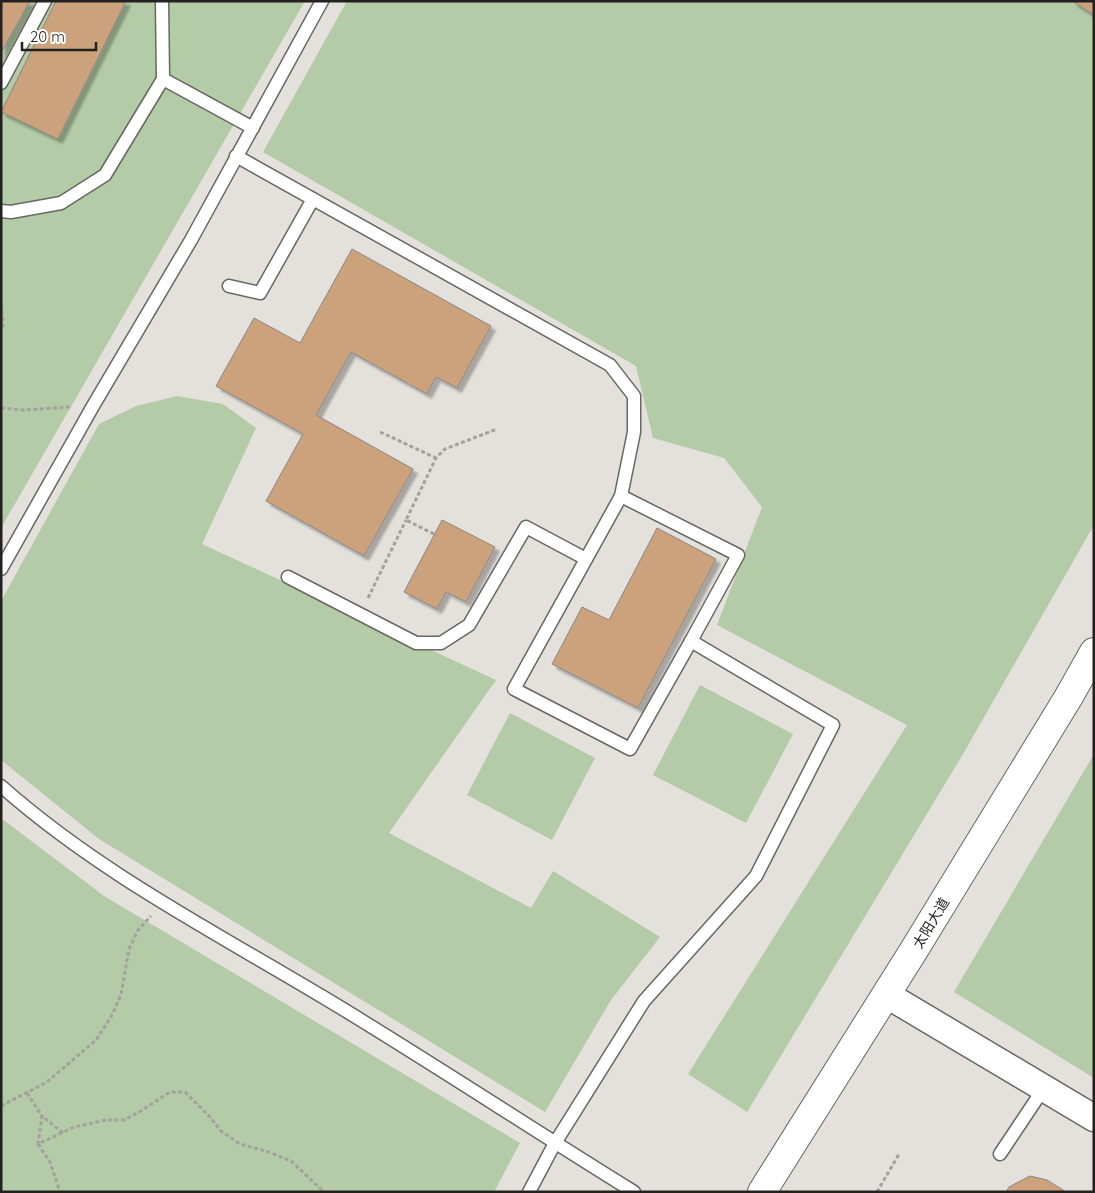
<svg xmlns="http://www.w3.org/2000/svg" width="1095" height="1193" font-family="Quicksand,'Noto Sans SC',sans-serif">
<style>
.green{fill:#b3cba6}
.building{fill:#cca27b;stroke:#8a8682;filter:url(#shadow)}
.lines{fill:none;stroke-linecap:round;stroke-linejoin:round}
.service-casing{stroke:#6a6662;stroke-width:15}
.minor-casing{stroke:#6a6662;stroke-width:29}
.secondary-casing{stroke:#6a6662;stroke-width:30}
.path{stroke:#a5a19e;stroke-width:3;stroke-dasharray:4 2.5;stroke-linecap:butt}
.service{stroke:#fff;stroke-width:12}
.minor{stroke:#fff;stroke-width:26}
.secondary{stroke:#fff;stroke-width:28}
.labels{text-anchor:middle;stroke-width:5;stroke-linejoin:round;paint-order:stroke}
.street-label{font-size:14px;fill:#232120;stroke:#fff}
</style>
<defs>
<filter id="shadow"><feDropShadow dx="4.5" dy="4.5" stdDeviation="1" flood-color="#0004"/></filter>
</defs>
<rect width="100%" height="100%" fill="#e4e0dc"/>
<g class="green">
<path d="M 1,1 L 305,1 L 1,528 Z"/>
<path d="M 347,1 L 1094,1 L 1094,525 L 963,754 L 747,1112 L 688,1074 L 907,725 L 717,625 L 762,507 L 724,458 L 653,438 L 636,366 L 263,152 Z"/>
<path d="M 177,396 L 223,404 L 256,428 L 202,544 L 496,680 L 389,833 L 531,908 L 553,871 L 660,937 L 611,1000 L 545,1112 L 99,839 L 1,760 L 1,601 L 99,424 L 136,406 Z"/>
<path d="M 700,685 L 793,734 L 746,823 L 653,775 Z"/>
<path d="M 510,713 L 595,758 L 552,840 L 467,795 Z"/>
<path d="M 1094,754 L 1094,1078 L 954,992 Z"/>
<path d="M 1,818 L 104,896 L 520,1143 L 494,1192 L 1,1192 Z"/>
</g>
<g class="building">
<path d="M 1,1 L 30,1 L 1,53 Z"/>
<path d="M 56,1 L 126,1 L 58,139 L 1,112 Z"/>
<path d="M 1072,1 L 1094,1 L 1094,15 Z"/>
<path d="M 352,249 L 491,326 L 457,388 L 436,377 L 427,394 L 351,352 L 316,415 L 413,469 L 364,556 L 266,501 L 303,434 L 216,386 L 254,318 L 300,343 Z"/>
<path d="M 442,520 L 495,547 L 466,602 L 446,592 L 437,609 L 404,592 Z"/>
<path d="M 657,528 L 716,559 L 638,708 L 552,664 L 582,607 L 609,620 Z"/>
<path d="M 1030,1176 L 1047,1180 L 1066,1192 L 1006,1192 L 1009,1187 Z"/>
</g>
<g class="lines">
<defs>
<g id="service">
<path d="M 162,1 L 163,79"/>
<path d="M 1,83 L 45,1"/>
<path d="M 236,156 L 610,365 L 634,396 L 634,432 L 621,496 L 738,555 L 691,641 L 833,725 L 756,876 L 644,1001 L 555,1143 L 529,1192"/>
<path d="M 1,211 L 11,212 L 61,203 L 105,175 L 163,79 L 253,128"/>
<path d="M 229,286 L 260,293 L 313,199"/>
<path d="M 621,496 L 514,689 L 630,749 L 691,641"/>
<path d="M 1,569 L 93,406 L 191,240 L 322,1"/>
<path d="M 288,577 L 416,643 L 441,643 L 469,625 L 526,527 L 586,559"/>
<path d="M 1,786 C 98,872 213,931 323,997 C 428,1060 530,1128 634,1192"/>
<path d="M 1000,1154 L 1044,1088"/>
</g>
<path id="minor" d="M 887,995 L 1094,1118"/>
<path id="secondary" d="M 762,1192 L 914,950 L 1068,698 L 1094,652"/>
</defs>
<use href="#service" class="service-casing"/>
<use href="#minor" class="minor-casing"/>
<use href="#secondary" class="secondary-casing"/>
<g class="path">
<path d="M 1,304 L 3,324 L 1,331"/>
<path d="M 1,408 L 24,410 L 70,407"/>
<path d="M 380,432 L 436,458"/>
<path d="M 434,534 L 406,520 L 436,458 L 445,449 L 497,429"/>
<path d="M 368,598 L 406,520"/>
<path d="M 27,1093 L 42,1116"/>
<path d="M 1,1106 L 47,1082 L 96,1040 L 111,1017 L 121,995 L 129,949 L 138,930 L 151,916"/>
<path d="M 63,1133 L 42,1116 L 38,1144 L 74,1127 L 106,1120 L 124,1120 L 141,1111 L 170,1092 L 185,1092 L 210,1117 L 221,1131 L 240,1144 L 266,1151 L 291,1161 L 324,1192"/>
<path d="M 38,1144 L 50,1162 L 60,1192"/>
<path d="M 877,1192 L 899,1154"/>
</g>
<use href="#service" class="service"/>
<use href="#minor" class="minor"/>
<use href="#secondary" class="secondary"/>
</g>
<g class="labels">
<g class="street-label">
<text transform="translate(931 923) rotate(-59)" y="5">太阳大道</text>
</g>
</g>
<rect width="1095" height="1193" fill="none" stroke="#232120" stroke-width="5"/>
<path d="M22 42v8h74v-8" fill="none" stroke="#232120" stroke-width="2.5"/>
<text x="30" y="42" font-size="15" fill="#232120" stroke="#ffffff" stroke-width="4" paint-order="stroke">20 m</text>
</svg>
